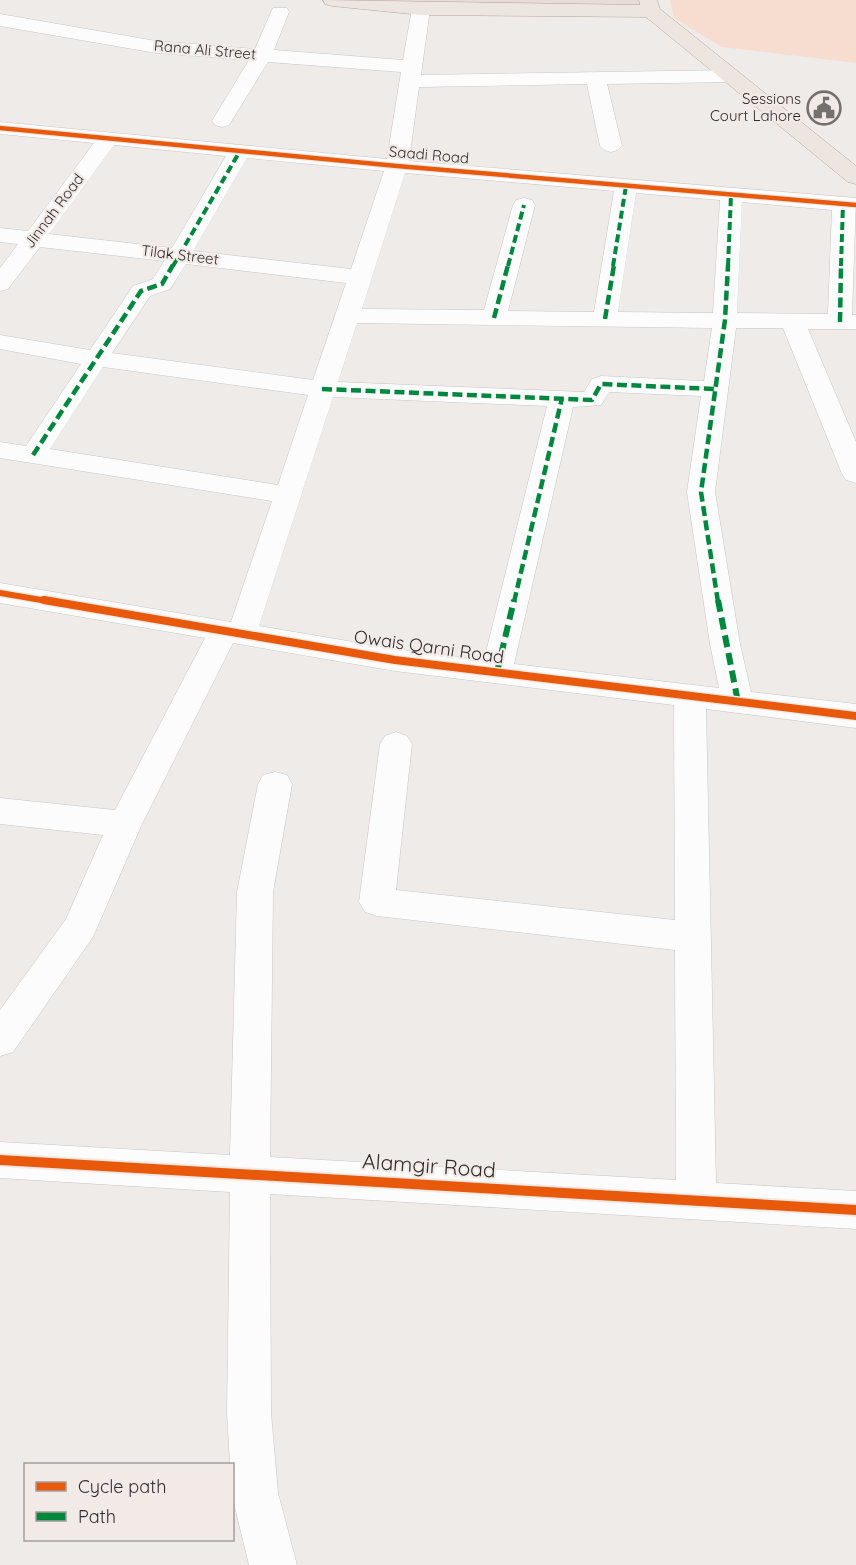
<svg xmlns="http://www.w3.org/2000/svg" width="856" height="1565" font-family="Quicksand,sans-serif">
<style>
.built{fill:#e6ddd8}
.green{fill:#f7ddd0}
.lines{fill:none;stroke-linecap:round;stroke-linejoin:round}
.minor-casing{stroke:#c8c5c4;stroke-width:1}
.major-casing{stroke:#b6a59d;stroke-width:1}
.minor{fill:#fdfcfc;fill-rule:evenodd}
.major{fill:#ede5e0;fill-rule:evenodd}
.quiet-far2{stroke:#00873e;stroke-width:4;stroke-dasharray:8 4;stroke-linecap:butt}
.quiet-far1{stroke:#00873e;stroke-width:4.5;stroke-dasharray:10 4.5;stroke-linecap:butt}
.quiet{stroke:#00873e;stroke-width:6;stroke-dasharray:12 6;stroke-linecap:butt}
.cycleway-far3-casing{stroke:#f2eae6;stroke-width:7}
.cycleway-far2-casing{stroke:#f2eae6;stroke-width:9}
.cycleway-far1-casing{stroke:#f2eae6;stroke-width:11}
.cycleway-casing{stroke:#f2eae6;stroke-width:14}
.cycleway-far3{stroke:#e8590c;stroke-width:4.5}
.cycleway-far2{stroke:#e8590c;stroke-width:6}
.cycleway-far1{stroke:#e8590c;stroke-width:8}
.cycleway{stroke:#e8590c;stroke-width:10}
.labels{text-anchor:middle;stroke-width:4.5;stroke-linejoin:round;paint-order:stroke}
.far-street-label{font-size:15px;fill:#302d2b;stroke:#f2eae6}
.far-poi-label{font-size:15px;fill:#302d2b;stroke:#f2eae6;text-anchor:end}
.street-label{font-size:18px;fill:#302d2b;stroke:#f2eae6}
.near-street-label{font-size:21px;fill:#302d2b;stroke:#f2eae6}
</style>
<rect width="100%" height="100%" fill="#efebe9"/>
<path class="built" d="M 332,0 L 646,0 L 651,11 L 421,9 Z"/>
<path class="green" d="M 670,0 L 856,0 L 856,63 L 722,47 L 674,18 Z"/>
<g class="lines">
<defs>
<path id="minor" d="M 421,3 L 428,5 L 430,9 L 421,75 L 731,70 L 738,72 L 741,76 L 738,80 L 731,82 L 607,84 L 622,146 L 618,150 L 611,152 L 604,150 L 600,146 L 587,84 L 419,87 L 409,161 L 856,198 L 852,315 L 856,315 L 856,329 L 808,329 L 856,442 L 856,483 L 846,480 L 842,474 L 783,328 L 736,328 L 715,492 L 740,644 L 751,692 L 856,704 L 856,728 L 706,709 L 716,1183 L 856,1191 L 856,1229 L 270,1194 L 271,1413 L 278,1493 L 297,1565 L 249,1565 L 232,1495 L 232,1464 L 230,1464 L 227,1413 L 230,1192 L 0,1178 L 0,1142 L 230,1155 L 237,892 L 258,784 L 263,775 L 275,772 L 287,775 L 292,784 L 273,892 L 270,1157 L 676,1180 L 675,950 L 377,916 L 365,912 L 359,902 L 380,744 L 385,736 L 396,732 L 407,736 L 412,744 L 396,890 L 675,920 L 674,705 L 395,671 L 233,643 L 142,824 L 93,937 L 13,1052 L 0,1056 L 0,1010 L 66,919 L 103,835 L 0,824 L 0,798 L 115,810 L 205,638 L 0,603 L 0,583 L 231,622 L 272,501 L 0,458 L 0,442 L 26,446 L 81,364 L 0,349 L 0,335 L 90,350 L 133,286 L 153,279 L 164,261 L 40,247 L 8,289 L 0,291 L 0,268 L 18,244 L 0,242 L 0,228 L 28,231 L 94,143 L 0,134 L 0,122 L 387,159 L 401,72 L 268,62 L 229,125 L 222,127 L 215,125 L 212,121 L 249,60 L 156,53 L 0,26 L 0,14 L 156,41 L 255,49 L 271,12 L 273,8 L 287,8 L 289,12 L 274,50 L 403,60 L 412,9 L 414,5 ZM 114,145 L 226,156 L 172,248 L 49,234 ZM 247,158 L 384,171 L 351,269 L 193,251 ZM 405,173 L 614,191 L 594,312 L 508,311 L 535,205 L 532,200 L 524,198 L 516,200 L 513,205 L 484,310 L 362,309 ZM 636,193 L 720,200 L 713,313 L 618,312 ZM 742,202 L 832,210 L 828,314 L 737,313 ZM 186,264 L 346,283 L 313,380 L 112,353 L 150,296 L 170,289 ZM 357,323 L 712,328 L 704,381 L 601,376 L 592,379 L 584,392 L 338,382 ZM 103,367 L 308,395 L 278,485 L 50,449 ZM 609,392 L 701,396 L 687,492 L 710,644 L 719,688 L 514,664 L 573,407 L 601,405 ZM 333,397 L 547,406 L 484,660 L 395,649 L 259,626 Z"/>
<path id="major" d="M 323,0 L 640,5 L 639,0 L 657,0 L 660,9 L 856,166 L 856,184 L 848,182 L 646,17 L 421,15 L 332,6 L 325,4 Z"/>
</defs>
<use href="#minor" class="minor-casing"/>
<use href="#major" class="major-casing"/>
<use href="#minor" class="minor"/>
<use href="#major" class="major"/>
<g class="quiet-far2">
<path d="M 173,266 L 240,151"/>
<path d="M 508,266 L 524,205"/>
<path d="M 613,266 L 626,186"/>
<path d="M 728,266 L 731,195"/>
<path d="M 841,266 L 843,204"/>
</g>
<g class="quiet-far1">
<path d="M 494,318 L 508,265"/>
<path d="M 605,319 L 614,265"/>
<path d="M 840,322 L 841,265"/>
<path d="M 322,389 L 592,400 L 601,384 L 714,389"/>
<path d="M 33,455 L 141,291 L 162,284 L 173,265"/>
<path d="M 514,602 L 562,398"/>
<path d="M 718,602 L 701,492 L 725,320 L 728,265"/>
</g>
<g class="quiet">
<path d="M 718,600 L 738,702"/>
<path d="M 497,672 L 514,600"/>
</g>
<defs>
<path id="cycleway-far3" d="M 0,128 L 397,166 L 856,205"/>
<path id="cycleway-far2" d="M 0,593 L 53,602"/>
<path id="cycleway-far1" d="M 44,600 L 395,660 L 856,716"/>
<path id="cycleway" d="M 0,1160 L 856,1210"/>
</defs>
<use href="#cycleway-far3" class="cycleway-far3-casing"/>
<use href="#cycleway-far2" class="cycleway-far2-casing"/>
<use href="#cycleway-far1" class="cycleway-far1-casing"/>
<use href="#cycleway" class="cycleway-casing"/>
<use href="#cycleway-far3" class="cycleway-far3"/>
<use href="#cycleway-far2" class="cycleway-far2"/>
<use href="#cycleway-far1" class="cycleway-far1"/>
<use href="#cycleway" class="cycleway"/>
</g>
<defs>
<symbol id="civic-ring" viewBox="-11 -11 22 22"><circle r="9.5" fill="#f2eae6" stroke="#73706e" stroke-width="1.5"/><path d="M-.6-6.5H3V-4.5H.6V-3L4-1V1h2V6H-6V1h2V-1L-.6-3ZM-1.2 2.5V6h2.4V2.5Z" fill="#73706e"/></symbol>
</defs>
<g fill-rule="evenodd">
<use href="#civic-ring" x="805" y="89" width="38" height="38"/>
</g>
<g class="labels">
<g class="far-street-label">
<text transform="translate(205 50) rotate(5)" y="5">Rana Ali Street</text>
<text transform="translate(429 155) rotate(5)" y="5">Saadi Road</text>
<text transform="translate(54 211) rotate(-53)" y="5">Jinnah Road</text>
<text transform="translate(180 255) rotate(7)" y="5">Tilak Street</text>
</g>
<g class="far-poi-label">
<text x="801" y="104">Sessions<tspan x="801" dy="17">Court Lahore</tspan></text>
</g>
<g class="street-label">
<text transform="translate(429 647) rotate(8)" y="6">Owais Qarni Road</text>
</g>
<g class="near-street-label">
<text transform="translate(429 1166) rotate(4)" y="7">Alamgir Road</text>
</g>
</g>
<rect x="24" y="1463" width="210" height="78" fill="#f2eae6" stroke="#a49e9b" stroke-width="1.5"/>
<rect x="36" y="1482" width="30" height="9" fill="#e8590c" stroke="#a49e9b" stroke-width="1.5"/>
<text x="78" y="1493" font-size="18" fill="#302d2b">Cycle path</text>
<rect x="36" y="1512" width="30" height="9" fill="#00873e" stroke="#a49e9b" stroke-width="1.5"/>
<text x="78" y="1523" font-size="18" fill="#302d2b">Path</text>
</svg>
